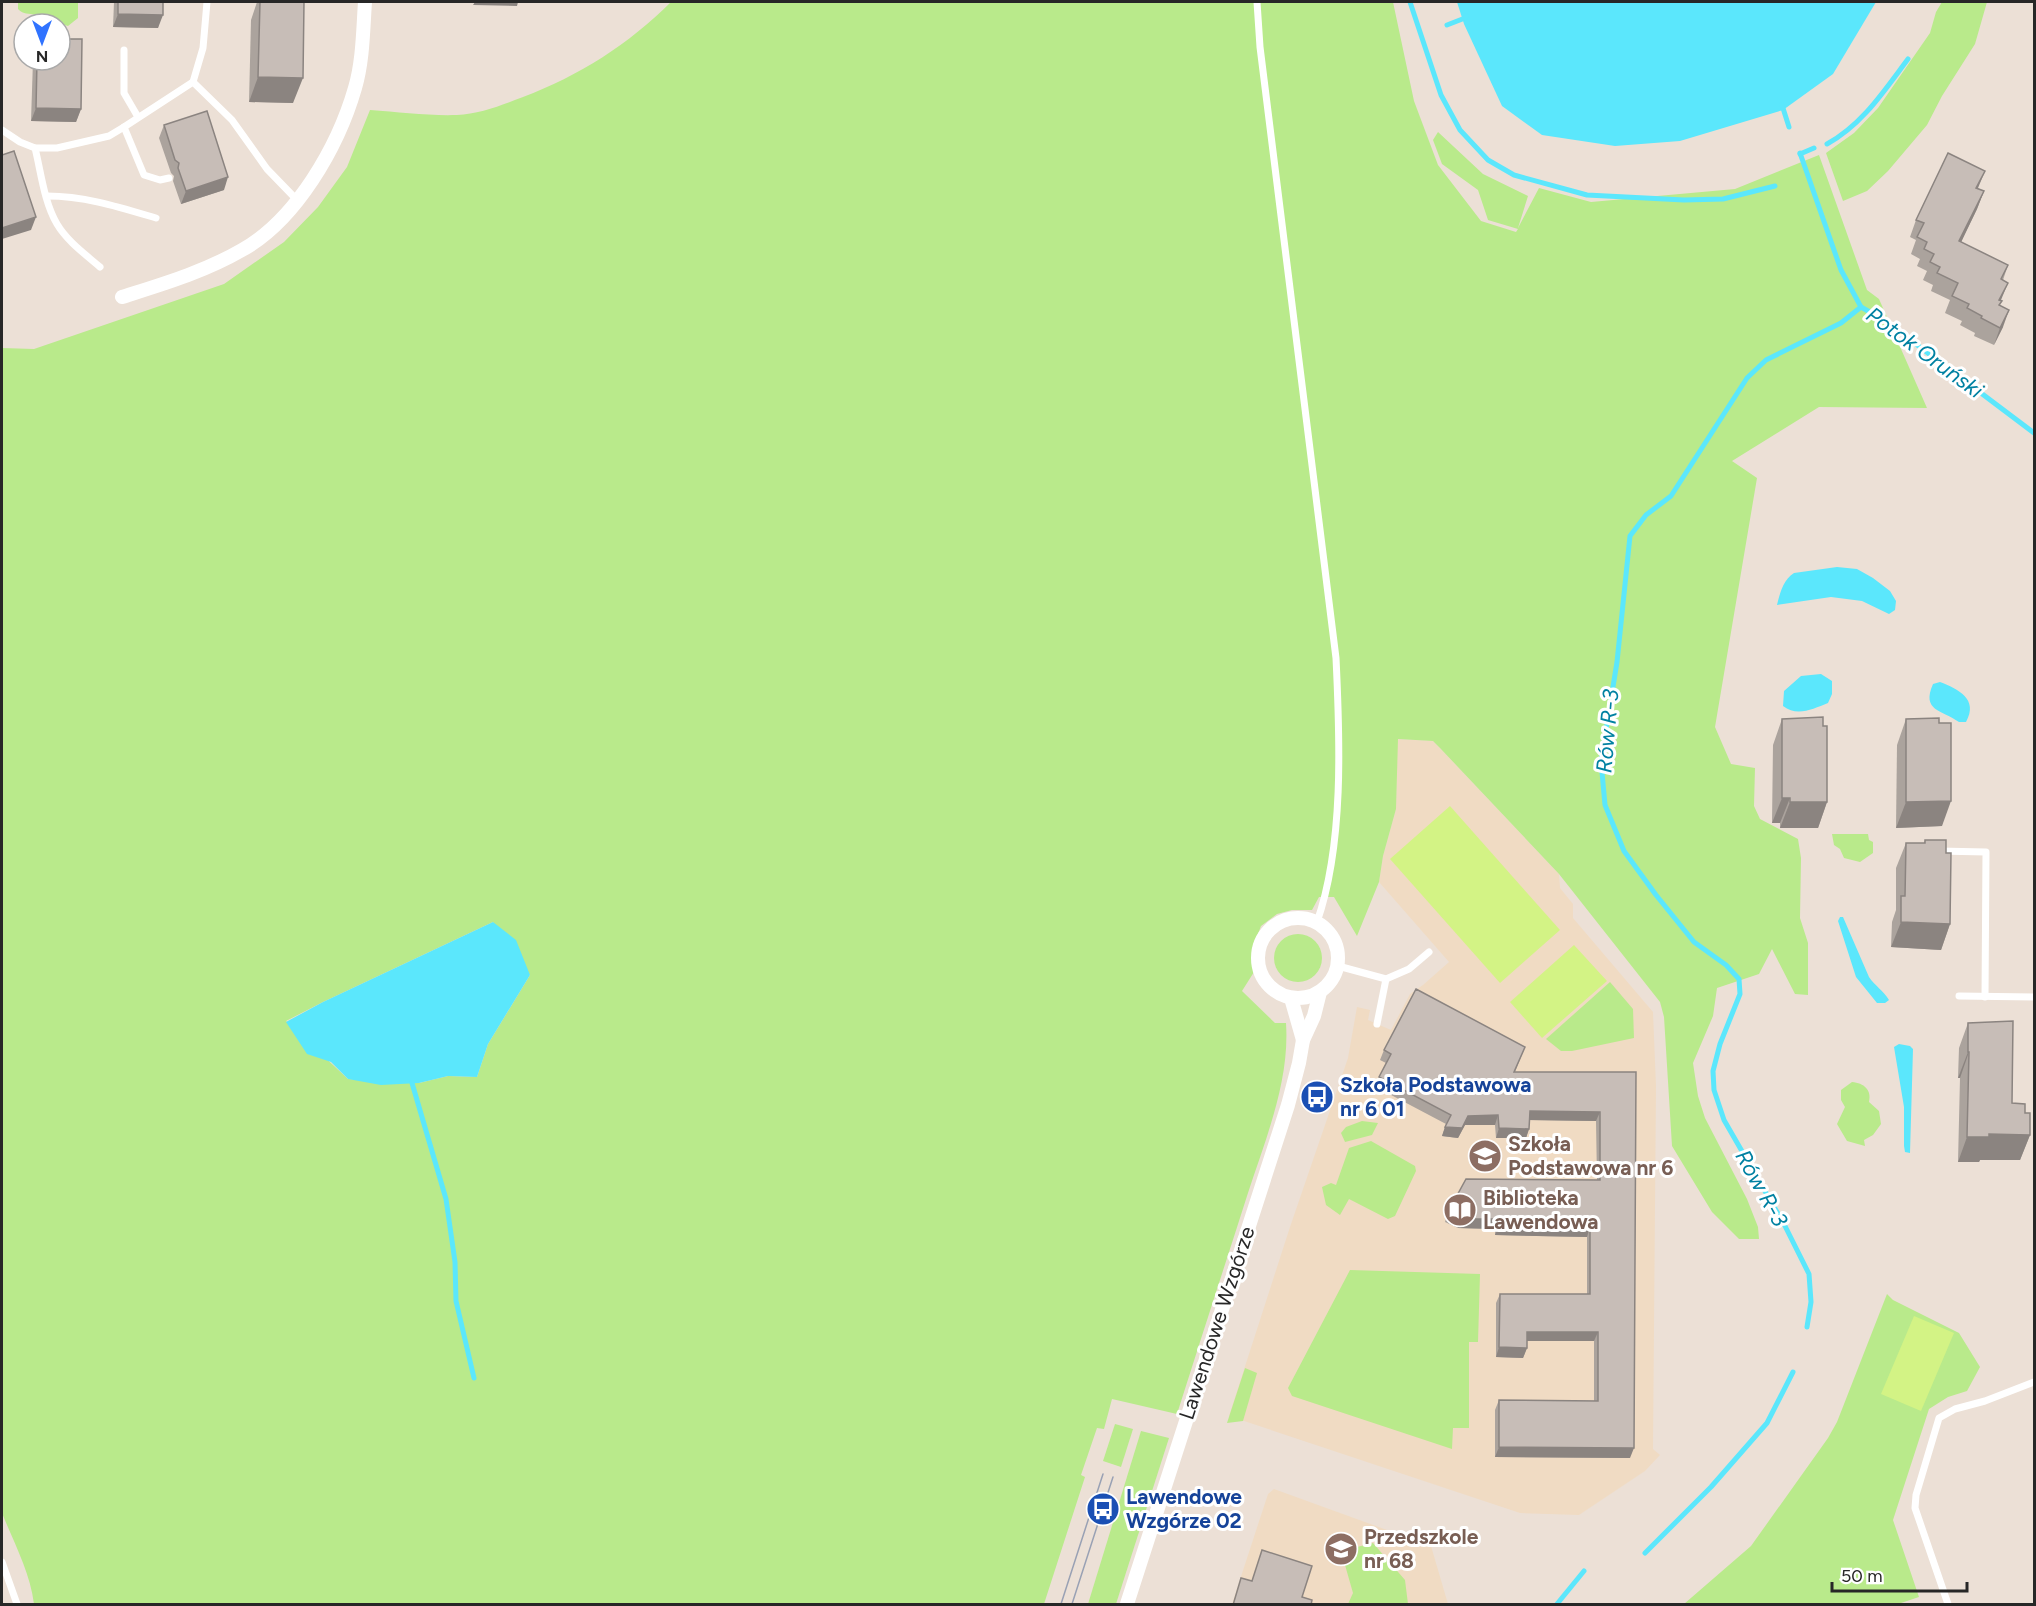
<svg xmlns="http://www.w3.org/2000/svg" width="2036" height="1606" font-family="Figtree,sans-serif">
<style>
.education{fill:#f0dbc3}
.green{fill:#b9ea8b;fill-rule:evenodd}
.pitch{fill:#d3f385}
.water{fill:#5be7fc}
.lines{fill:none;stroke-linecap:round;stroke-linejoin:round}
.stream{stroke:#5be7fc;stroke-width:5}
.service{stroke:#fff;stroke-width:7}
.minor{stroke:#fff;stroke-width:14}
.tram{stroke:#99a1b4;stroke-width:1.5}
.wall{fill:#aba39d}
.shaded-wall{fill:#8b8480}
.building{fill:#c7bdb7;stroke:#8b8480;stroke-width:1.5}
.labels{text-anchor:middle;stroke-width:6;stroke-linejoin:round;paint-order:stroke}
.transit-label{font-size:21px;font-weight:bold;fill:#164399;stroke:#fff;text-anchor:start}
.education-label{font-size:21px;font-weight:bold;fill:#785e54;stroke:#fff;text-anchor:start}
.street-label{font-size:21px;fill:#272727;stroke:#fff}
.water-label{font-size:22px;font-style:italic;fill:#0081a2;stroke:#fff}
</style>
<rect width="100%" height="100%" fill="#ece0d6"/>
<g class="education">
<path d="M 1397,739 L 1433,741 L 1440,748 L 1559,874 L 1560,888 L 1573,904 L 1573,918 L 1653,1012 L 1656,1086 L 1653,1449 L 1660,1455 L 1645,1471 L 1579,1515 L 1520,1513 L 1229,1416 L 1290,1227 L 1348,1058 L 1357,1007 L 1370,1010 L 1368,1020 L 1391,1030 L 1410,994 L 1423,985 L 1449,962 L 1379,882 L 1383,856 L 1396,809 Z"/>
<path d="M 1274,1489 L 1431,1546 L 1448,1604 L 1232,1604 L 1268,1494 Z"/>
</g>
<g class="green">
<path d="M 18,2 L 78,2 L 78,18 L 68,26 C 57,23 47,17 36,15 C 28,13 24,15 18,9 Z"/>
<path d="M 671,2 L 1393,2 L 1414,101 L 1438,165 L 1481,221 L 1516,232 L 1518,229 L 1488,220 L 1478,190 L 1442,164 L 1433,140 L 1438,132 L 1483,174 L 1528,196 L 1518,228 L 1539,188 L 1591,202 L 1735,189 L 1819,155 L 1867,290 L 1879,299 L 1927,408 L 1819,407 L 1732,461 L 1757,478 L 1715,727 L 1731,764 L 1755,768 L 1754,806 L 1760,819 L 1798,839 L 1801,858 L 1800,918 L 1808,943 L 1808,995 L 1795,994 L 1772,949 L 1759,974 L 1717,988 L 1713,1016 L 1693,1063 L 1698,1096 L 1705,1118 L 1747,1199 L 1758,1227 L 1759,1239 L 1739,1239 L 1712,1212 L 1672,1146 L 1664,1017 L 1660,1002 L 1559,874 L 1440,748 L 1433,741 L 1398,739 L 1396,809 L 1383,856 L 1379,882 L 1357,936 L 1334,897 L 1319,897 L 1312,910 L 1292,910 L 1277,914 L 1261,926 L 1252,950 L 1254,972 L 1242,991 L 1275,1023 L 1286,1023 C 1290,1082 1265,1140 1247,1196 C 1224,1268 1200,1341 1177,1414 L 1112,1399 L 1104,1429 L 1097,1428 L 1081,1475 L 1085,1477 L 1044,1604 L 34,1604 C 30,1572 14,1543 2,1513 L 2,348 L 34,349 L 224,284 L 284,242 L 318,207 L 347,167 L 370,110 C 399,112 429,116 457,115 C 479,114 502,105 523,97 C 579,76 629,44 671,2 ZM 493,922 L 530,975 L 488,1044 L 477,1077 L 448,1076 L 419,1083 L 348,1079 L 286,1021 L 323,1002 Z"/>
<path d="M 1942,2 L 1987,2 L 1975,44 L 1942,96 L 1927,125 L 1888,171 L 1867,191 L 1843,201 L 1826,153 L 1854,133 L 1878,108 L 1930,33 L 1936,12 Z"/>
<path d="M 1832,834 L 1868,834 L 1869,840 L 1873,842 L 1873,853 L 1860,862 L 1844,858 L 1840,849 L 1834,845 Z"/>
<circle cx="1298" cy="958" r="24"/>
<path d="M 1610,982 L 1633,1009 L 1634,1038 L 1572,1051 L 1561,1051 L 1546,1039 Z"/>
<path d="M 1852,1082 C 1864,1083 1872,1090 1869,1102 L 1879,1111 L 1881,1124 L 1873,1135 L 1864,1140 L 1865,1146 L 1847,1141 L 1837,1124 L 1845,1107 L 1841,1100 L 1841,1090 Z"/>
<path d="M 1362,1121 L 1378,1123 L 1372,1135 L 1345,1142 L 1341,1133 L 1346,1127 Z"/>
<path d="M 1371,1141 L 1415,1166 L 1416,1171 L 1395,1216 L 1388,1219 L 1349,1199 L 1340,1215 L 1326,1205 L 1322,1187 L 1331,1183 L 1336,1185 L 1349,1148 Z"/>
<path d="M 1350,1270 L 1480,1274 L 1478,1342 L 1469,1342 L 1469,1428 L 1453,1428 L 1452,1449 L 1292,1396 L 1288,1388 Z"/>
<path d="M 1887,1294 L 1893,1300 L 1959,1333 L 1980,1367 L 1967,1391 L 1948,1397 L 1929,1409 L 1893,1520 L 1919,1597 L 1898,1604 L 1684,1604 L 1751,1546 L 1828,1438 L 1837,1422 Z"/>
<path d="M 1245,1368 L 1257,1373 L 1243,1421 L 1227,1423 Z"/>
<path d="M 1115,1424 L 1133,1429 L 1121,1467 L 1103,1461 Z"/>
<path d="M 1141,1431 L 1169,1438 L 1116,1604 L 1088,1604 Z"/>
<path d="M 1373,1543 L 1405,1580 L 1408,1604 L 1348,1604 L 1353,1593 L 1341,1551 Z"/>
</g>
<g class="pitch">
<path d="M 1450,806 L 1560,930 L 1500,983 L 1390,859 Z"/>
<path d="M 1574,945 L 1607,981 L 1542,1038 L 1510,1002 Z"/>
<path d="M 1914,1316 L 1954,1333 L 1921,1411 L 1881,1394 Z"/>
</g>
<g class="water">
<path d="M 1457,2 L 1876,2 L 1833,74 L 1783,110 L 1680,141 L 1615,146 L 1542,135 L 1502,106 L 1464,24 Z"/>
<path d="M 1837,567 L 1857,569 L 1873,578 L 1890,591 L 1896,601 L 1895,610 L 1889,614 L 1862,601 L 1831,597 L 1777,605 C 1780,593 1783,580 1794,573 Z"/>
<path d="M 1821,674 L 1832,681 L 1832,694 L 1828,703 C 1813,709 1797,717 1783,706 L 1784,691 L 1801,676 Z"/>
<path d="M 1940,682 C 1958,689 1979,699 1966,722 L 1959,722 C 1942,710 1921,711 1933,684 Z"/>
<path d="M 1840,917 L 1843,917 L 1869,977 C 1875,986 1883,990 1889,1000 L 1885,1003 L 1877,1003 L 1856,977 L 1838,921 Z"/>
<path d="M 493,922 L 516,940 L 530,975 L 488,1044 L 477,1077 L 448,1076 L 419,1083 L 381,1085 L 348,1079 L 331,1062 L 307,1054 L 286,1022 L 323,1002 Z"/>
<path d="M 1899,1044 L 1910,1046 L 1913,1049 L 1910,1153 L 1905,1152 L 1904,1146 L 1904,1107 L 1894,1047 Z"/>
</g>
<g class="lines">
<g class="stream">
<path d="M 1410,2 L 1441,95 L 1460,130 L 1488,160 L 1514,175 L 1587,195 L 1684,200 L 1723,199 L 1775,186"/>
<path d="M 1447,25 L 1465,18 L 1466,16"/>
<path d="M 1782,105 L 1789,127"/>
<path d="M 1827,144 C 1862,125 1884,91 1908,59"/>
<path d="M 1800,153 L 1841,270 L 1861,307 L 1884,320 L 2034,433"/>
<path d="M 1800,154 L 1814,148"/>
<path d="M 412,1083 L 446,1199 L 455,1262 L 456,1301 L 474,1378"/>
<path d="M 1807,1327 L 1811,1302 L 1809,1274 L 1785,1226 L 1724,1120 L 1714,1090 L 1713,1071 L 1720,1044 L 1740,994 L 1739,979 L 1726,965 L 1694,942 L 1656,895 L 1624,851 L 1605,805 L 1601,761 L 1617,662 L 1630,536 L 1646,515 L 1671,496 L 1747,378 L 1766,360 L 1841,323 L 1861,307"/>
<path d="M 1645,1553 L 1711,1487 L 1767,1423 L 1793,1372"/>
<path d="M 1557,1604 L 1584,1571"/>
</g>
<g class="service">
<path d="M 1257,2 L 1260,47 L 1336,658 C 1340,740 1344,845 1317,922"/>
<path d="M 124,50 L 124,93 L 138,117"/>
<path d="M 193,82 L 232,120 L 267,169 L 297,200"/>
<path d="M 124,127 L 144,175 L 160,180 L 169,178"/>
<path d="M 2,130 L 20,142 L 35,148 L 57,148 L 109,136 L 124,127 L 193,82 L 203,48 L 207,2"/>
<path d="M 35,148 C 41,172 44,202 57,224 C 67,241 85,254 100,267"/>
<path d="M 47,196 C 85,196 119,207 156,218"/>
<path d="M 1938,851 L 1986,852 L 1985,997"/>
<path d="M 1338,966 L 1386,979 L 1409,969 L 1429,952"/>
<path d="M 1959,996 L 2034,997"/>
<path d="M 1377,1024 L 1386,979"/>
<path d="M 2,1562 L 17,1604"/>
<path d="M 1948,1604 L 1915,1508 L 1916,1495 L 1939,1418 L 1955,1409 L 1985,1401 L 2034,1382"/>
</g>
<g class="minor">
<path d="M 122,297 C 163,284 204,272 242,250 C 296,220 338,147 355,88 C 363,61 363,30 365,2"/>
<circle cx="1298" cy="958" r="40"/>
<path d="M 1291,998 L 1303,1040"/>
<path d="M 1127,1604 L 1288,1105 L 1299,1063 L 1303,1040 L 1314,1016 L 1320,992"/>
</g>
<g class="tram">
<path d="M 1061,1604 L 1103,1474"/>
<path d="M 1072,1604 L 1113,1477"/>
</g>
</g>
<g class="wall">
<path d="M 114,2 L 163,2 L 158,28 L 113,27 Z"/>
<path d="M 257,2 L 304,2 L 293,103 L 249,102 L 251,20 Z"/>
<path d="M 33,60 L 60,60 L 81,109 L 76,122 L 31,121 Z"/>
<path d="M 164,125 L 224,190 L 181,204 L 173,181 L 174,176 L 171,173 L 159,138 Z"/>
<path d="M 1978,189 L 1984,191 L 1977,209 L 1961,242 L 2008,265 L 2003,280 L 2000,305 L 2003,327 L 1994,345 L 1974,336 L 1975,333 L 1960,325 L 1962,321 L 1945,313 L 1950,300 L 1931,291 L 1933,285 L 1923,280 L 1927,271 L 1917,266 L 1920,259 L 1911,254 L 1916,240 L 1910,237 L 1916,220 Z"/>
<path d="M 1782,719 L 1827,802 L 1818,828 L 1780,828 L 1780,823 L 1772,823 L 1773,745 Z"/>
<path d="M 1906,719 L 1942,826 L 1896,828 L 1897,745 Z"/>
<path d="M 1925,840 L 1946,853 L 1950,924 L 1941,950 L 1891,947 L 1892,922 L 1896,910 L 1896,868 L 1906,843 L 1924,843 Z"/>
<path d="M 1968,1023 L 2012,1103 L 2025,1113 L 2030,1135 L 2020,1160 L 1980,1160 L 1979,1162 L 1958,1162 L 1960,1078 L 1958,1078 L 1959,1048 Z"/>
<path d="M 1525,1047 L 1515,1072 L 1636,1072 L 1630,1458 L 1495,1457 L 1495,1410 L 1499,1400 L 1594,1401 L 1594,1341 L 1527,1341 L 1527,1348 L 1523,1358 L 1496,1357 L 1496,1303 L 1500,1294 L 1587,1294 L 1587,1237 L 1495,1235 L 1495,1229 L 1458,1228 L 1445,1222 L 1448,1212 L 1597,1180 L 1596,1121 L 1529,1120 L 1529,1129 L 1526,1138 L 1496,1138 L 1495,1125 L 1465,1125 L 1458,1138 L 1442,1136 L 1446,1124 L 1376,1087 L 1386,1063 L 1380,1060 L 1384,1050 Z"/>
</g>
<g class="shaded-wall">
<path d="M 475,2 L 518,2 L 517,6 L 473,5 Z"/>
<path d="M 118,14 L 163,15 L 158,28 L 113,27 Z"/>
<path d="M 258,77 L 303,78 L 293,103 L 249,102 Z"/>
<path d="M 36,108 L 81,109 L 76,122 L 31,121 Z"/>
<path d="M 1985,171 L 1978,188 L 1970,205 L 1976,188 Z"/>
<path d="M 228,177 L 224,190 L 181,204 L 186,191 Z"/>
<path d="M 1984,191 L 1977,209 L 1953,259 L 1959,241 Z"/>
<path d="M 36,217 L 31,230 L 2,239 L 2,228 Z"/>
<path d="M 2008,283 L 2001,300 L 1993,317 L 1999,300 Z"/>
<path d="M 2009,310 L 2003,327 L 1994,345 L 2000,328 Z"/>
<path d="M 1782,798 L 1790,798 L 1780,823 L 1772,823 Z"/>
<path d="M 1951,801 L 1942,826 L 1896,828 L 1906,802 Z"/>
<path d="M 1790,802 L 1827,802 L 1818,828 L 1780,828 Z"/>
<path d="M 1901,922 L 1950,924 L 1941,950 L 1891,947 Z"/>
<path d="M 1968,1052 L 1969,1052 L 1960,1078 L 1958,1078 Z"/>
<path d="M 1530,1111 L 1600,1112 L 1596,1121 L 1526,1120 Z"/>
<path d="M 1498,1115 L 1495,1125 L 1465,1125 L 1458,1138 L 1442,1136 L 1445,1127 L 1468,1116 Z"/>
<path d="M 1499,1128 L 1529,1129 L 1526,1138 L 1496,1138 Z"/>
<path d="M 1989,1134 L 2030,1135 L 2020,1160 L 1980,1160 L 1979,1162 L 1958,1162 L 1967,1137 Z"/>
<path d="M 1461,1219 L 1499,1219 L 1495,1229 L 1458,1228 Z"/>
<path d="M 1499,1226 L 1590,1227 L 1587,1237 L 1495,1235 Z"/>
<path d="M 1527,1332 L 1598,1332 L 1594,1341 L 1523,1341 Z"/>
<path d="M 1499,1347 L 1527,1348 L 1523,1358 L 1496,1357 Z"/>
<path d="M 1499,1447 L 1634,1448 L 1630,1458 L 1495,1457 Z"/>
</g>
<g class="building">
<path d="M 118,2 L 163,2 L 163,15 L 118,14 Z"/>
<path d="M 260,2 L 304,2 L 303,78 L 258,77 Z"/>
<path d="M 60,39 L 82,39 L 81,109 L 36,108 L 37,60 L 60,60 Z"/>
<path d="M 207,111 L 228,177 L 186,191 L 178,168 L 179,163 L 175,160 L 164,125 Z"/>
<path d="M 14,151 L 36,217 L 2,228 L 2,155 Z"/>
<path d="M 1948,153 L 1985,171 L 1976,188 L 1984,191 L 1959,241 L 2008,265 L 2001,279 L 2008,283 L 1999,300 L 2002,301 L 1999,305 L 2009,310 L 2000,328 L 1981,318 L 1982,316 L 1967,308 L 1969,304 L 1952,296 L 1958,283 L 1937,273 L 1940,267 L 1930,262 L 1934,254 L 1924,249 L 1927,242 L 1917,237 L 1924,223 L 1916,220 Z"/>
<path d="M 1823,717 L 1823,726 L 1827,726 L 1827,802 L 1790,802 L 1790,798 L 1782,798 L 1782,719 Z"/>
<path d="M 1939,718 L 1939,723 L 1951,723 L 1951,801 L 1906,802 L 1906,719 Z"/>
<path d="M 1925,840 L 1946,840 L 1946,853 L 1951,853 L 1950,924 L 1901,922 L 1901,896 L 1905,896 L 1906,843 L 1925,843 Z"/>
<path d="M 1416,989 L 1525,1047 L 1514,1072 L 1636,1072 L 1634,1448 L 1499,1447 L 1499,1400 L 1598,1401 L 1598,1332 L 1527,1332 L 1527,1348 L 1499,1347 L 1500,1294 L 1590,1294 L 1590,1227 L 1499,1226 L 1499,1219 L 1461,1219 L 1448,1212 L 1466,1179 L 1600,1180 L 1600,1112 L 1530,1111 L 1529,1129 L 1499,1128 L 1498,1115 L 1468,1116 L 1462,1128 L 1445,1127 L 1451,1115 L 1379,1077 L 1391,1054 L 1384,1050 Z"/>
<path d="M 2013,1021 L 2012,1103 L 2025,1104 L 2025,1113 L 2030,1113 L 2030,1135 L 1989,1134 L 1989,1137 L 1967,1137 L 1969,1052 L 1968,1052 L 1968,1023 Z"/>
<path d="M 1262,1550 L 1312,1566 L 1302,1597 L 1312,1600 L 1311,1605 L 1233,1605 L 1241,1578 L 1252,1581 Z"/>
</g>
<defs>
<symbol id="bus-disc" viewBox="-11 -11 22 22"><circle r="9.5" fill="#1a4fb4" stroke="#fff"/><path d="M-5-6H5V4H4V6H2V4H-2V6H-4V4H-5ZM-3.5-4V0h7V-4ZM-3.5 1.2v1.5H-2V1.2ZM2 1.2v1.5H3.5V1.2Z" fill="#fff"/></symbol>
<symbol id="school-disc" viewBox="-11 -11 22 22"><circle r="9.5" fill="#8d6e63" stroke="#fff"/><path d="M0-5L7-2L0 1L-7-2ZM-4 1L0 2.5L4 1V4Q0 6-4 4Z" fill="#fff"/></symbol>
<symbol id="library-disc" viewBox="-11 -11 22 22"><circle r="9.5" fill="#8d6e63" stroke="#fff"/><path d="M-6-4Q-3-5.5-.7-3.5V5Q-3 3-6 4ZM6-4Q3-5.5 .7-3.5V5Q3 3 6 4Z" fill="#fff"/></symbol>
</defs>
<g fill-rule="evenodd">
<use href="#bus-disc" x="1298" y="1078" width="38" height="38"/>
<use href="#school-disc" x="1466" y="1137" width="38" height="38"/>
<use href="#library-disc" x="1441" y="1191" width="38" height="38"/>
<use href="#bus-disc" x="1084" y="1490" width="38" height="38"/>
<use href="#school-disc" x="1322" y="1530" width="38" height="38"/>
</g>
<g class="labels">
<g class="transit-label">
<text x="1340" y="1092">Szkoła Podstawowa<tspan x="1340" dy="24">nr 6 01</tspan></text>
<text x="1126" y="1504">Lawendowe<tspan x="1126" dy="24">Wzgórze 02</tspan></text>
</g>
<g class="education-label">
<text x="1508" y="1151">Szkoła<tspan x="1508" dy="24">Podstawowa nr 6</tspan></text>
<text x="1483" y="1205">Biblioteka<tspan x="1483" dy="24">Lawendowa</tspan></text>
<text x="1364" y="1544">Przedszkole<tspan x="1364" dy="24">nr 68</tspan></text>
</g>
<g class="street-label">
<text transform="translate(1217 1323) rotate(-72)" y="7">Lawendowe Wzgórze</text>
</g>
<g class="water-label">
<text transform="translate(1925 352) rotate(36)" y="8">Potok Oruński</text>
<text transform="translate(1607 731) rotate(-85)" y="8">Rów R-3</text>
<text transform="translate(1762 1188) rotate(61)" y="8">Rów R-3</text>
</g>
</g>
<rect width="2036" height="1606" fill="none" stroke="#272727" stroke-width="6"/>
<g transform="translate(42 42) rotate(180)"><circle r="28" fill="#ffffff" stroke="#a9a9a9" stroke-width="1.5"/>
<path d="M0-4.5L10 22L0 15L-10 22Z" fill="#3073ff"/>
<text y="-9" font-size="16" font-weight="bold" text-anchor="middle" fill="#272727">N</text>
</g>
<path d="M1832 1582v9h135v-9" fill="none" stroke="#272727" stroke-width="3"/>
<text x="1841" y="1582" font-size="18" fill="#272727" stroke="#ffffff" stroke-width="4.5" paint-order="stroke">50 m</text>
</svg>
